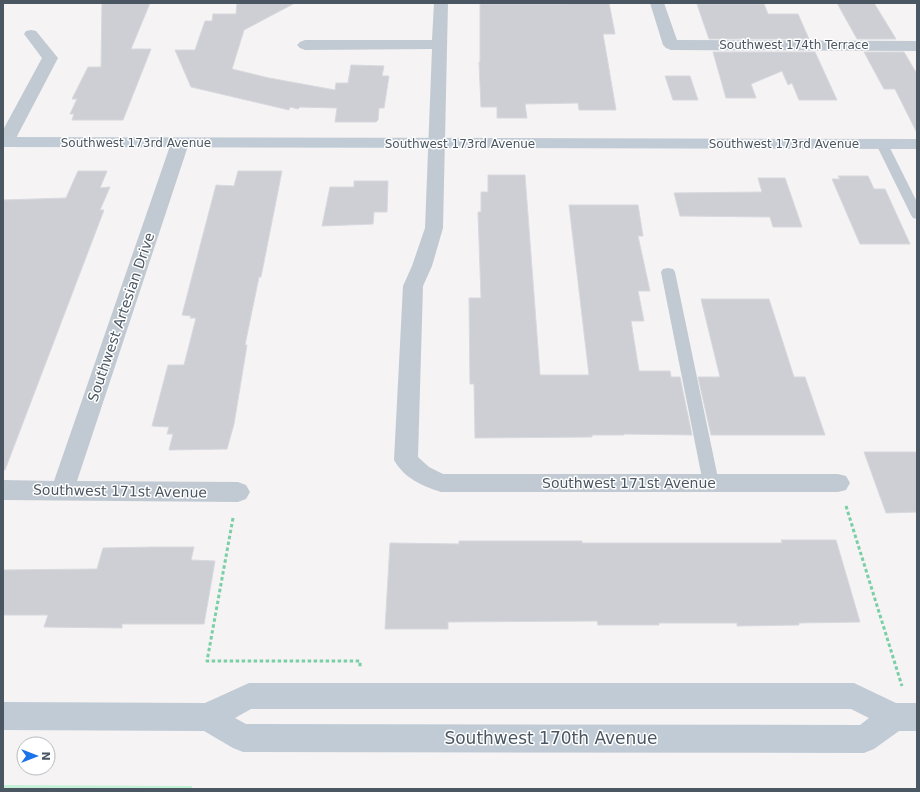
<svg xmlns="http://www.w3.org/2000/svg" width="920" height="792" font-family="'DejaVu Sans',sans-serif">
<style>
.green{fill:#c3f1d5}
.building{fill:#cdcfd5;stroke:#d7d9de}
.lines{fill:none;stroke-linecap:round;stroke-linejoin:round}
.path{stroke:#7ad0a6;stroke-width:3;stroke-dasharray:3.5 2.5;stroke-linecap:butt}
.lane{fill:#c1cad2;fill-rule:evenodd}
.street{fill:#c1cad2;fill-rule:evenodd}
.secondary{fill:#c1cbd6;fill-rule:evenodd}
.labels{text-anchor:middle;stroke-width:3;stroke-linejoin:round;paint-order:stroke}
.far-street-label{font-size:12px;fill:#4a5661;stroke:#fff}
.street-label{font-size:14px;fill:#4a5661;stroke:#fff}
.near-street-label{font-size:17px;fill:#4a5661;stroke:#fff}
</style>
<rect width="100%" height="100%" fill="#f5f3f3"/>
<path class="green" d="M 3,785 L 192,786 L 192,789 L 3,789 Z"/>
<g class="building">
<path d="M 102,3 L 150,3 L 131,49 L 151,49 L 123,120 L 72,120 L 74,114 L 70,114 L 77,99 L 72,99 L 88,67 L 101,67 Z"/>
<path d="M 248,3 L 295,3 L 244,30 L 232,69 L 269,78 L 335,90 L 336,83 L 348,83 L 351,65 L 384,66 L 382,76 L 389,76 L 384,108 L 379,108 L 378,120 L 376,122 L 335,122 L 337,108 L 300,107 L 298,109 L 290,107 L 289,110 L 191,87 L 175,50 L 195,50 L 205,21 L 212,21 L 213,14 L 236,14 L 237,4 Z"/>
<path d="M 567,3 L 609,3 L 615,34 L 603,34 L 616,110 L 579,110 L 578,103 L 525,104 L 527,118 L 497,118 L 497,107 L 481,107 L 479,62 L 480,62 L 480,4 L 567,4 Z"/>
<path d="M 837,3 L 874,3 L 896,39 L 857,39 Z"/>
<path d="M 697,4 L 764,4 L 768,14 L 798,14 L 809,39 L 709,39 Z"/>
<path d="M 713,52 L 815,52 L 837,100 L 799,100 L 792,83 L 788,85 L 782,71 L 751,84 L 756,98 L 726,98 Z"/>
<path d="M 864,52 L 904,52 L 917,74 L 917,133 L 895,89 L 884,89 Z"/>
<path d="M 665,76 L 690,76 L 698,100 L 673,100 Z"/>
<path d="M 78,171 L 107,171 L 100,188 L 110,187 L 100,210 L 104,210 L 5,470 L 3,470 L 3,200 L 66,198 Z"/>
<path d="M 238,171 L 282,171 L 261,277 L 259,277 L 245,345 L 247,345 L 234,424 L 227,449 L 169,450 L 173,434 L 167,434 L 169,427 L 152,426 L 168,365 L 184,365 L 196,318 L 190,318 L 191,316 L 182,315 L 216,185 L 234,186 Z"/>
<path d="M 488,175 L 525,175 L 540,375 L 589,375 L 569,205 L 638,205 L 643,236 L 638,236 L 650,291 L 638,291 L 644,321 L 631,321 L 639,371 L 670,371 L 671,377 L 680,377 L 692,435 L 624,434 L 624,435 L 592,435 L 592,437 L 475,438 L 474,384 L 470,384 L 469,298 L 481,298 L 478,212 L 481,212 L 481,192 L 488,192 Z"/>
<path d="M 838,176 L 868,176 L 874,189 L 885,189 L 910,244 L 860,244 L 832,179 L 840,179 Z"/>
<path d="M 758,178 L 785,178 L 802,227 L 773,227 L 770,217 L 680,216 L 674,193 L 762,192 Z"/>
<path d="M 354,181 L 388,181 L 387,212 L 374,212 L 373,224 L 322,226 L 330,187 L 354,187 Z"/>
<path d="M 701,299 L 769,299 L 794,377 L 805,377 L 825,435 L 711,435 L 698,377 L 720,377 Z"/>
<path d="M 864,452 L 917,452 L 917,512 L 886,513 Z"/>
<path d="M 781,540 L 836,540 L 860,622 L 799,623 L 799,625 L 737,626 L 737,623 L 659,623 L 659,625 L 598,625 L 597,621 L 448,622 L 448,629 L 385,629 L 390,543 L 459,544 L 459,541 L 582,541 L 582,543 L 782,543 Z"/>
<path d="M 153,547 L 194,547 L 191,560 L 215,561 L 204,624 L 122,624 L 122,628 L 44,627 L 48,615 L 3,615 L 3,570 L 97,569 L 103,548 Z"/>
</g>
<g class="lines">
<g class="path">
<path d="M 846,506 L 902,686"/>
<path d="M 233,518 L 207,661 L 360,661 L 360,668"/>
</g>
<g class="lane">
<path d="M 882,141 L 886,142 L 888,144 L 917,202 L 917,219 L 913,218 L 911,215 L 876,144 L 878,142 Z"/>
<path d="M 668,268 L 673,269 L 675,272 L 719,483 L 717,488 L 711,489 L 705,488 L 703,483 L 661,272 L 663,269 Z"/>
</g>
<g class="street">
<path d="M 434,3 L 448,3 L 443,228 L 432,266 L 423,286 L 418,457 L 429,467 L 443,474 L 838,474 L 846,476 L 850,483 L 846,490 L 838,492 L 441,492 C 422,486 404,478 394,460 L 403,286 L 412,266 L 425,228 L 432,49 L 305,50 L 300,48 L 297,45 L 300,42 L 305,40 L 432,40 Z"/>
<path d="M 650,3 L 664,3 L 677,40 L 917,41 L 917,51 L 671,50 L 666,48 L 663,45 Z"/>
<path d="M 31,30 L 36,31 L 58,58 L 14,142 L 11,146 L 3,147 L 3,130 L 42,58 L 24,34 L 26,31 Z"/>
<path d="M 180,138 L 186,139 L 189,143 L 77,481 L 238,482 L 246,485 L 250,492 L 246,499 L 238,502 L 3,500 L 3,480 L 54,481 L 171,143 L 174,139 Z"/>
</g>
<g class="secondary">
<path d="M 3,137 L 917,139 L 917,149 L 3,147 Z"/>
<path d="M 249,683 L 854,683 L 896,703 L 917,703 L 917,731 L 899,731 L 874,749 L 864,753 L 243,752 L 233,748 L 204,731 L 3,730 L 3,702 L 205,703 ZM 251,709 L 851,709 L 869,718 L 860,725 L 246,724 L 235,718 Z"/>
</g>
</g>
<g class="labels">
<g class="far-street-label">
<text x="794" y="49">Southwest 174th Terrace</text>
<text x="136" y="147">Southwest 173rd Avenue</text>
<text x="460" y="148">Southwest 173rd Avenue</text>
<text x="784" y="148">Southwest 173rd Avenue</text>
</g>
<g class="street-label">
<text transform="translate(121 317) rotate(-71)" y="5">Southwest Artesian Drive</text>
<text x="629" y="488">Southwest 171st Avenue</text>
<text transform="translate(120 491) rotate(1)" y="5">Southwest 171st Avenue</text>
</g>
<g class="near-street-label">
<text x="551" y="744">Southwest 170th Avenue</text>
</g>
</g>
<rect width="920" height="792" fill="none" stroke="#4a5661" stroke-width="8"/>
<g transform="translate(36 756) rotate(90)"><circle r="19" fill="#ffffff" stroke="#b7bbc0"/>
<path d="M0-3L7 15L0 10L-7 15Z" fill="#1a73e8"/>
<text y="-6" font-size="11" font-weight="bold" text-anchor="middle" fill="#4a5661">N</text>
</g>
</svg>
